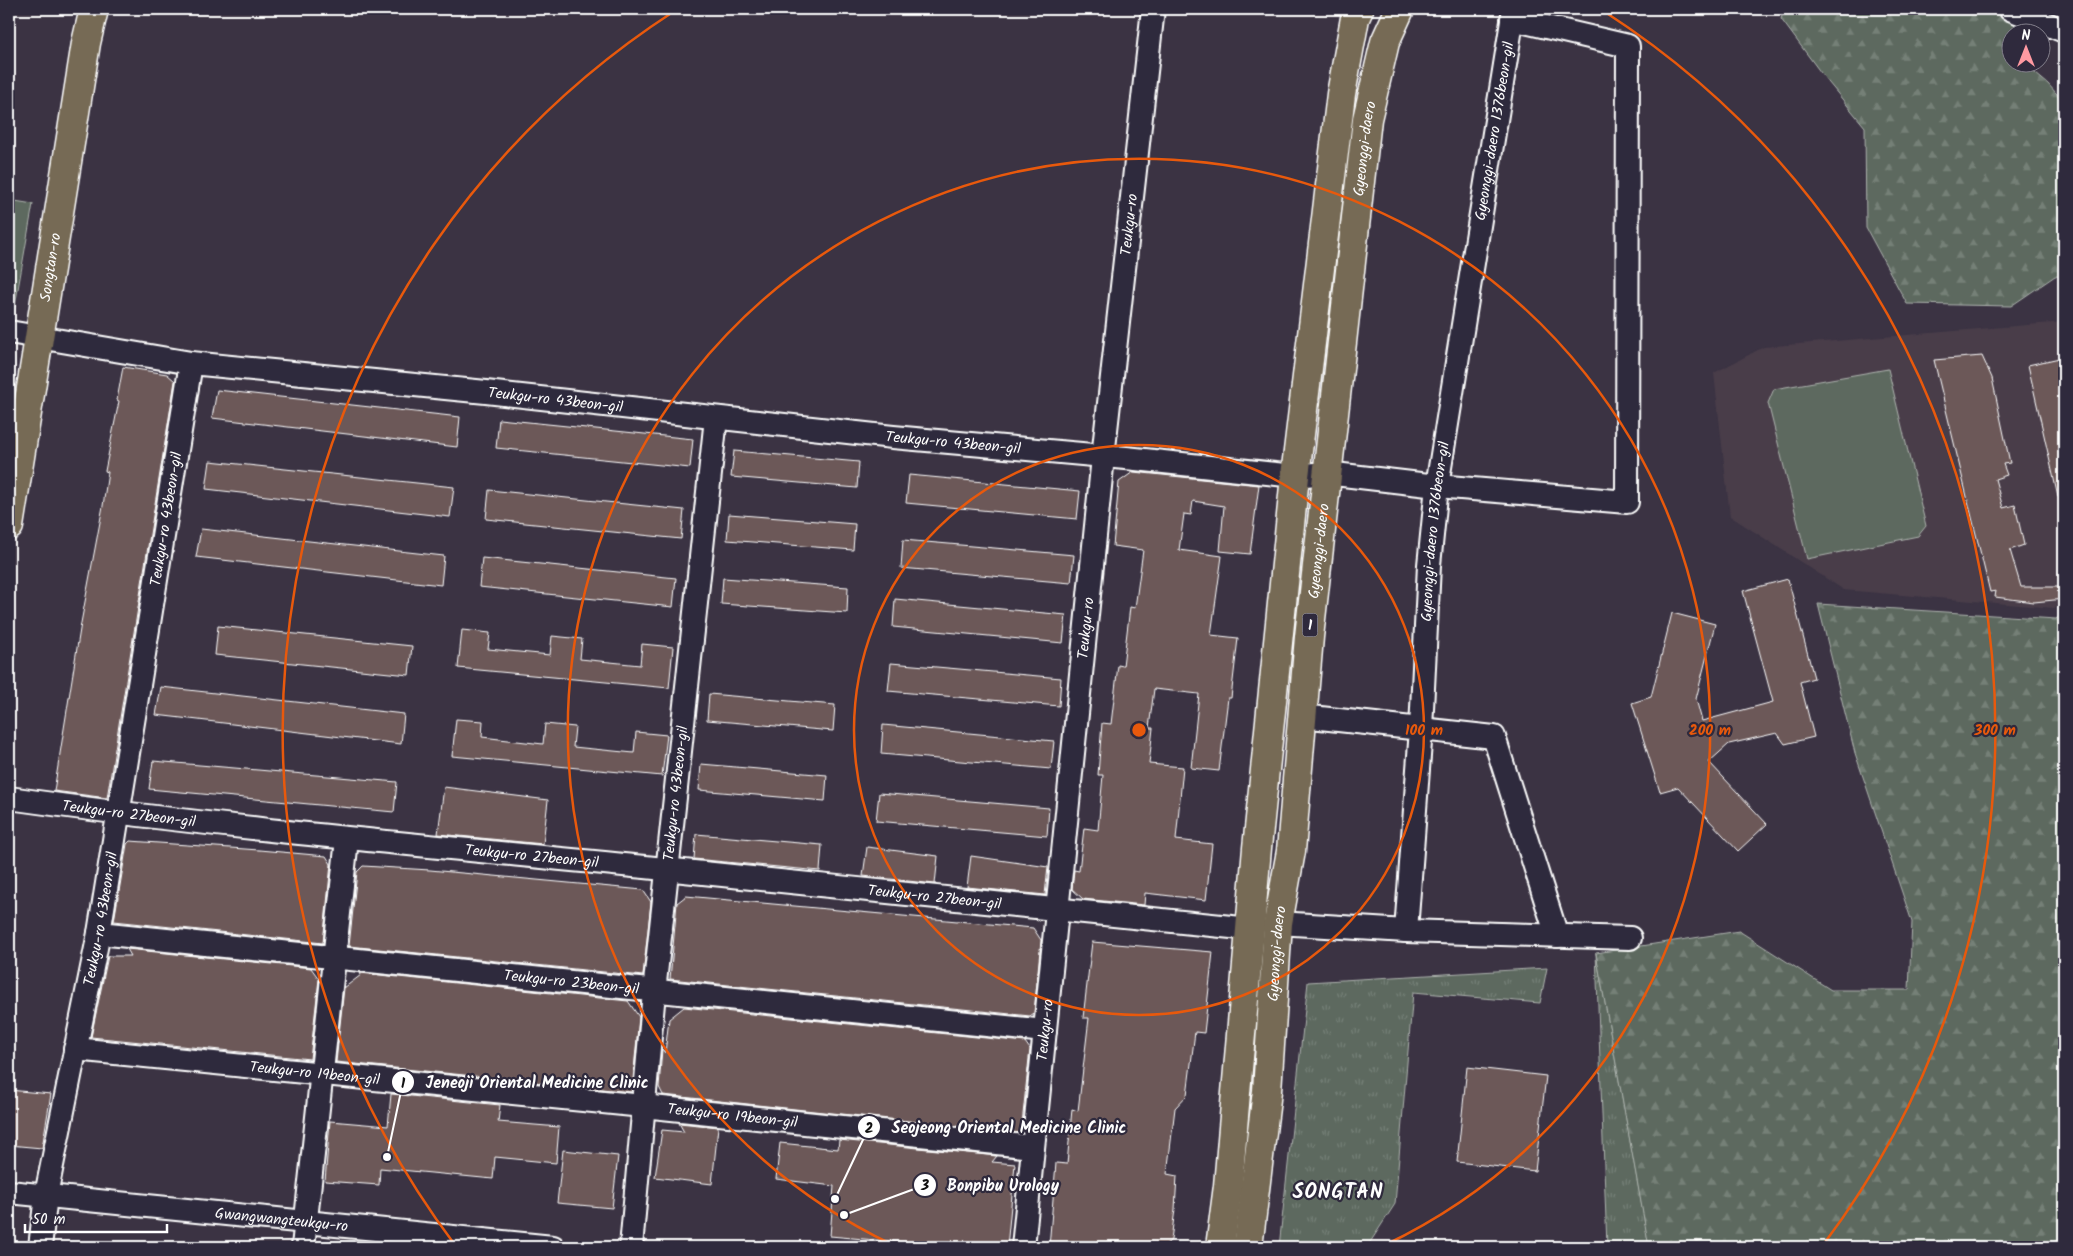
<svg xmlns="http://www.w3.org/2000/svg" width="2073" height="1256" font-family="Kalam,sans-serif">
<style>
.built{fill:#4a3e4a}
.grass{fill:url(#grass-tufts);stroke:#aeb4af}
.forest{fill:url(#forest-firs);stroke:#aeb4af}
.park{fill:#5d695f;stroke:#aeb4af}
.building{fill:#6c5959;stroke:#fff}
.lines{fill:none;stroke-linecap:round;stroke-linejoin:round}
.minor-casing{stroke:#fff;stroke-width:26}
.major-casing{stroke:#fff;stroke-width:31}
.minor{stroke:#2f2a3d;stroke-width:22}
.major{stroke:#766a54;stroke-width:28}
.ring{fill:none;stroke:#e8590c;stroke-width:2.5}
.labels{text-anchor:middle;stroke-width:4.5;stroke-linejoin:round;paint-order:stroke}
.shield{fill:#2f2a3d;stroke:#c1bfc5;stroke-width:1}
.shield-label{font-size:14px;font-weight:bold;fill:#fff}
.street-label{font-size:15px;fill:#fff;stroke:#2f2a3d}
.district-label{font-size:20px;font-weight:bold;letter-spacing:1px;fill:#fff;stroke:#2f2a3d}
.centre{fill:#e8590c;stroke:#2f2a3d;stroke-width:2.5}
.ring-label{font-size:15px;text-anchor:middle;font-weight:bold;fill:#e8590c;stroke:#2f2a3d;stroke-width:4.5;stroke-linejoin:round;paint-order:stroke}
.leader{fill:none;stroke:#fff;stroke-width:2}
.callout-dot{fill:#fff;stroke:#2f2a3d;stroke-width:2}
.mark-label{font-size:15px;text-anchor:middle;font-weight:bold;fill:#111}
.callout-label{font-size:16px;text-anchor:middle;font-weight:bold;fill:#fff;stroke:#2f2a3d;stroke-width:4.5;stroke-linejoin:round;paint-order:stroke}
</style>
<defs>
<pattern id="grass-tufts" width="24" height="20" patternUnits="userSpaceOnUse" patternTransform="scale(1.25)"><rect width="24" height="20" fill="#5d695f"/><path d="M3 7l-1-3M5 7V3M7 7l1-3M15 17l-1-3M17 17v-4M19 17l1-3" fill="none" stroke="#758077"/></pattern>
<pattern id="forest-firs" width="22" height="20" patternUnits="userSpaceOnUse" patternTransform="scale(1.25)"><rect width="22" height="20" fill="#5d695f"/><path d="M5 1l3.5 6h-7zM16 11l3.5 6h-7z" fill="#758077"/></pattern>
</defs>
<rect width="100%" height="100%" fill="#3b3343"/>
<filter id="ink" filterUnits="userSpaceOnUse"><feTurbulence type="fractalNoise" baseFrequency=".02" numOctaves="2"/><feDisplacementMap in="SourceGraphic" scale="10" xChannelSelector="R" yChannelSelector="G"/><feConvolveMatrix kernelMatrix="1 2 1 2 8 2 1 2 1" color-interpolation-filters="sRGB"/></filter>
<g filter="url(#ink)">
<path class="built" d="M 2064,322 L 2064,600 L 2054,608 L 1844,590 L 1730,516 L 1714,373 L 1764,347 Z"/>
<g class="grass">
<path d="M 1596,953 L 1648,1240 L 1649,1247 L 1607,1247 Z"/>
<path d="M 1547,968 L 1540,1003 L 1413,992 L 1395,1204 L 1367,1247 L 1279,1247 L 1308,982 Z"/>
</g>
<g class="forest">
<path d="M 1784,9 L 2035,9 L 2028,32 L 2010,32 L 2010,62 L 2023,63 L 2048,84 L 2064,102 L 2064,277 L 2055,276 L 2011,306 L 1907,304 L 1866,228 L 1865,127 L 1824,77 L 1781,19 Z"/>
<path d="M 1818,604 L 2056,619 L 2064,613 L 2064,1247 L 1649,1247 L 1596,953 L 1739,931 L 1831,990 L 1909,990 L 1912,922 L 1855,753 Z"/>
</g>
<g class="park">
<path d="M 9,200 L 33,204 L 12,323 L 9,322 Z"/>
<path d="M 1888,369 L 1926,526 L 1918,536 L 1807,559 L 1768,403 L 1774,389 Z"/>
</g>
<g class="building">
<path d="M 1982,356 L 1992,378 L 2010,463 L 2003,464 L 2007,475 L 1995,479 L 2003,508 L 2015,505 L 2024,545 L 2010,550 L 2021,587 L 2064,587 L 2064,599 L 2034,602 L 1995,597 L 1996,591 L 1990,592 L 1934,360 Z"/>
<path d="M 2064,357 L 2064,496 L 2058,497 L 2028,365 Z"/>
<path d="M 123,367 L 167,374 L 175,381 L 107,798 L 54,791 L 81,623 L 103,506 L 108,472 L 105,471 L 119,401 L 117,400 Z"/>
<path d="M 217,390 L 460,417 L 457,447 L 212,418 Z"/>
<path d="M 499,419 L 693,439 L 690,468 L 496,448 Z"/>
<path d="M 734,451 L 859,462 L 857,488 L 731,477 Z"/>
<path d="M 210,461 L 454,487 L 450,517 L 206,489 Z"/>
<path d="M 1133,472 L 1259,485 L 1250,554 L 1220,551 L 1224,506 L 1193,501 L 1191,515 L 1184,514 L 1179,550 L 1222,556 L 1211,635 L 1238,638 L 1231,698 L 1228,698 L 1219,771 L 1191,768 L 1199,694 L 1154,689 L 1149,728 L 1153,728 L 1149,764 L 1183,767 L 1176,840 L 1212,844 L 1206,900 L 1145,893 L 1144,905 L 1083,899 L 1072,889 L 1074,870 L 1079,871 L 1084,828 L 1098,830 L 1103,775 L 1098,775 L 1102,723 L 1111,724 L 1118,665 L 1123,666 L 1130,607 L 1135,608 L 1143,550 L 1113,546 L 1119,482 Z"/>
<path d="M 909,475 L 1080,491 L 1077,519 L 906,503 Z"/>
<path d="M 489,490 L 684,510 L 681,539 L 486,519 Z"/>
<path d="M 729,514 L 855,524 L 853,550 L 727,540 Z"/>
<path d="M 201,529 L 444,556 L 441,585 L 196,557 Z"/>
<path d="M 903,540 L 1074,555 L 1071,583 L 901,568 Z"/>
<path d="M 482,558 L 676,578 L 673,607 L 479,587 Z"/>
<path d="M 723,578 L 848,587 L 847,613 L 721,604 Z"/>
<path d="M 1788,579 L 1814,678 L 1800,682 L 1814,737 L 1785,744 L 1777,733 L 1729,744 L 1709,762 L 1767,824 L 1738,851 L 1678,787 L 1660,792 L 1632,703 L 1651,697 L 1672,613 L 1715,624 L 1696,699 L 1702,721 L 1773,702 L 1743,591 Z"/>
<path d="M 895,599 L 1066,615 L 1063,643 L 893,627 Z"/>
<path d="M 218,626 L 412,646 L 409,675 L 215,655 Z"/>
<path d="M 462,630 L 490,633 L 488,649 L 550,655 L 552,636 L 582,639 L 580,659 L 640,665 L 642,644 L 673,647 L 669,688 L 458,668 Z"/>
<path d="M 891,663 L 1061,678 L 1059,706 L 888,691 Z"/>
<path d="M 161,687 L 404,714 L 401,744 L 156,715 Z"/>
<path d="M 709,694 L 835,705 L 833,731 L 707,720 Z"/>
<path d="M 456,719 L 483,721 L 482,737 L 543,744 L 545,724 L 575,727 L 573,747 L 634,753 L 636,732 L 667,735 L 662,776 L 452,756 Z"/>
<path d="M 883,725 L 1054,741 L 1051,769 L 881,754 Z"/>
<path d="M 153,761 L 397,782 L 394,812 L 149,789 Z"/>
<path d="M 701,764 L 827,775 L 825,801 L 699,790 Z"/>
<path d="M 444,787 L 548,800 L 543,844 L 438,834 Z"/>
<path d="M 879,793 L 1049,808 L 1047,836 L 876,821 Z"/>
<path d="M 696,834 L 822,845 L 820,871 L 694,859 Z"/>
<path d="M 130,841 L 259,850 L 326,856 L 331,864 L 323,943 L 114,921 L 127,844 Z"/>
<path d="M 867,847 L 938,856 L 935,884 L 863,876 Z"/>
<path d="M 971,856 L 1048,867 L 1045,895 L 967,887 Z"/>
<path d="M 363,866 L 430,870 L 643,890 L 651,902 L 643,976 L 349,946 L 357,872 Z"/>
<path d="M 686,896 L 1033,928 L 1041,940 L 1034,1013 L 1030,1016 L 670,979 L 677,903 Z"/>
<path d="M 1092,942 L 1213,952 L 1204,1033 L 1195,1032 L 1187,1095 L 1175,1108 L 1167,1174 L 1177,1176 L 1175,1209 L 1171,1240 L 1163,1247 L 1049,1247 L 1056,1163 L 1067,1164 L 1072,1109 L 1078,1111 L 1089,1018 L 1083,1018 Z"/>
<path d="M 127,949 L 311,968 L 319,979 L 310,1059 L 91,1037 L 108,956 L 131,956 Z"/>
<path d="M 360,973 L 628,1001 L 639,1017 L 632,1090 L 631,1092 L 336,1062 L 344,988 L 361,975 Z"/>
<path d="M 684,1007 L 1025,1042 L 1030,1049 L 1021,1133 L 663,1095 L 659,1087 L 662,1049 L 665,1053 L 669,1019 Z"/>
<path d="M 1467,1067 L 1546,1076 L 1535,1171 L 1457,1162 Z"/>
<path d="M 9,1090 L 51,1094 L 42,1148 L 9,1145 Z"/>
<path d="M 391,1094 L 500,1105 L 498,1122 L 559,1127 L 556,1163 L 495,1157 L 493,1179 L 380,1168 L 379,1185 L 325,1181 L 330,1121 L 388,1126 Z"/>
<path d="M 679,1123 L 718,1127 L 712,1184 L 655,1177 L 662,1130 L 684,1132 Z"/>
<path d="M 839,1140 L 997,1156 L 992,1162 L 1015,1164 L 1007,1247 L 954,1247 L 830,1236 L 834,1186 L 776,1179 L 780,1143 L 838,1149 Z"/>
<path d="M 563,1150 L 618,1156 L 612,1208 L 557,1203 Z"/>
</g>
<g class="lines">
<defs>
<g id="minor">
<path d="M 2010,9 L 2064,31"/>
<path id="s1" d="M 9,332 L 191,363 L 486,392 L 893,437 L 1126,458 L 1295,476 L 1326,473 L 1437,486 L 1627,502 L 1628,46 L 1512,19"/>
<path d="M 1302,716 L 1494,737 L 1557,936"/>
<path id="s2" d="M 9,798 C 220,828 433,846 645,867 C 847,887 1049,910 1251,929"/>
<path id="s3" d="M 1278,923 L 1406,931 L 1421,729 L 1429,565 L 1437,486 L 1514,9"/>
<path d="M 1406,931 L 1630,938"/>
<path id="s4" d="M 99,933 L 1045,1031"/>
<path id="s5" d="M 75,1049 L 643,1106 L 1033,1147"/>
<path id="s6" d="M 9,1192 L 553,1247"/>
<path id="s7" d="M 40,1247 L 46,1195 L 99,933 L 191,363"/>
<path d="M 303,1247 L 347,839"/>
<path id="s8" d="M 631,1247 L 654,992 L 716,418"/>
<path id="s9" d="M 1023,1247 L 1103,457 L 1153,9"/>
</g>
<g id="major">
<path id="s10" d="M 9,526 L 86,43 L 94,9"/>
<path d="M 1220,1247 L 1228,1186 L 1257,848 L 1295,476 L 1341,94 L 1355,18 L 1359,9"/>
<path id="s11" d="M 1248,1247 L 1267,1091 L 1278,923 L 1291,851 L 1309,637 L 1367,119 L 1385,42 L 1400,9"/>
</g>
</defs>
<use href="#minor" class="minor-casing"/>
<use href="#major" class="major-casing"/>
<use href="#minor" class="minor"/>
<use href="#major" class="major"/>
</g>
</g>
<g class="ring">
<circle cx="1139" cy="730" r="285"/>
<path d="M893 1245A571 571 0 1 1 1385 1245"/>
<path d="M455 1245A856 856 0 0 1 673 12M1605 12A856 856 0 0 1 1823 1245"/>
</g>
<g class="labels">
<rect class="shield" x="1302.5" y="613.5" width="15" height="23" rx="4"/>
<g class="shield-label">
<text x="1310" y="630">1</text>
</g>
<g class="street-label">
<text dy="5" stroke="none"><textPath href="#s3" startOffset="934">Gyeonggi-daero 1376beon-gil</textPath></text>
<text dy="5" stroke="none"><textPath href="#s11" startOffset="1105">Gyeonggi-daero</textPath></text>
<text dy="5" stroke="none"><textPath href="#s9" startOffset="1028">Teukgu-ro</textPath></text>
<text dy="5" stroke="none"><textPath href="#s10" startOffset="262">Songtan-ro</textPath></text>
<text dy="5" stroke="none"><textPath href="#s1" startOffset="551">Teukgu-ro 43beon-gil</textPath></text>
<text dy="5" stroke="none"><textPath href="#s1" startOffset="951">Teukgu-ro 43beon-gil</textPath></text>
<text dy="5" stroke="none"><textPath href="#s7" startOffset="739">Teukgu-ro 43beon-gil</textPath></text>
<text dy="5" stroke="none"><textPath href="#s3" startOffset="529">Gyeonggi-daero 1376beon-gil</textPath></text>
<text dy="5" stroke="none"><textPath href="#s11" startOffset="700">Gyeonggi-daero</textPath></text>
<text dy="5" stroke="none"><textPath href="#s9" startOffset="622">Teukgu-ro</textPath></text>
<text dy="5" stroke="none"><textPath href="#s8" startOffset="456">Teukgu-ro 43beon-gil</textPath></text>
<text dy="5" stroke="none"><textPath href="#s2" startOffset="121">Teukgu-ro 27beon-gil</textPath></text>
<text dy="5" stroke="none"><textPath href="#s2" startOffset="526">Teukgu-ro 27beon-gil</textPath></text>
<text dy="5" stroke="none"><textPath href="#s2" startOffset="931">Teukgu-ro 27beon-gil</textPath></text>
<text dy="5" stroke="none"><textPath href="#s7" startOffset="334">Teukgu-ro 43beon-gil</textPath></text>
<text dy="5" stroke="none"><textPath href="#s11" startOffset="295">Gyeonggi-daero</textPath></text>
<text dy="5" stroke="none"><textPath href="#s4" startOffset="475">Teukgu-ro 23beon-gil</textPath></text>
<text dy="5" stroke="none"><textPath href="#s9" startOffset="218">Teukgu-ro</textPath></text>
<text dy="5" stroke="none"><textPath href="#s5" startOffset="241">Teukgu-ro 19beon-gil</textPath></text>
<text dy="5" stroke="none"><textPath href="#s5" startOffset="661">Teukgu-ro 19beon-gil</textPath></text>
<text dy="5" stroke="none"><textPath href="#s6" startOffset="274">Gwangwangteukgu-ro</textPath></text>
</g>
<g class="district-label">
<text x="1338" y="1198">SONGTAN</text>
</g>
</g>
<circle cx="1139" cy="730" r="8" class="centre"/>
<g class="ring-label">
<text x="1424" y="735">100 m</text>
<text x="1710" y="735">200 m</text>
<text x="1995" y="735">300 m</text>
</g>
<path class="leader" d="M387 1157L403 1082M835 1199L869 1127M844 1215L925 1185"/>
<g class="callout-dot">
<circle cx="387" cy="1157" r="5"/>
<circle cx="835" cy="1199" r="5"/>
<circle cx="844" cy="1215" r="5"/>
<circle cx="403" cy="1082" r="12"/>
<circle cx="869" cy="1127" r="12"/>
<circle cx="925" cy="1185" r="12"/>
</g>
<g class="mark-label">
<text x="403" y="1088">1</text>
<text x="869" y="1133">2</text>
<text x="925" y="1190">3</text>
</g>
<g class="callout-label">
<text x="537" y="1088">Jeneoji Oriental Medicine Clinic</text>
<text x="1009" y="1133">Seojeong Oriental Medicine Clinic</text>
<text x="1003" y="1191">Bonpibu Urology</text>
</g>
<rect width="2073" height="1256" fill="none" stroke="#2f2a3d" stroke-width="30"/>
<rect x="15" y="15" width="2043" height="1226" fill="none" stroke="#fff" stroke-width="2" filter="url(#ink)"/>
<g transform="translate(2026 48)"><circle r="24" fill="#2f2a3d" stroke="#827f8b"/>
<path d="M0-4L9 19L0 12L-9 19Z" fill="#ff9aa2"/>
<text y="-8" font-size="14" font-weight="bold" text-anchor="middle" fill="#ffffff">N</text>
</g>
<path d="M25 1224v8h142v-8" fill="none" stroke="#ffffff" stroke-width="2.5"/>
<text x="32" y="1224" font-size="15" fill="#ffffff" stroke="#2f2a3d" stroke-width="4" paint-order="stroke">50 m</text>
</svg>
